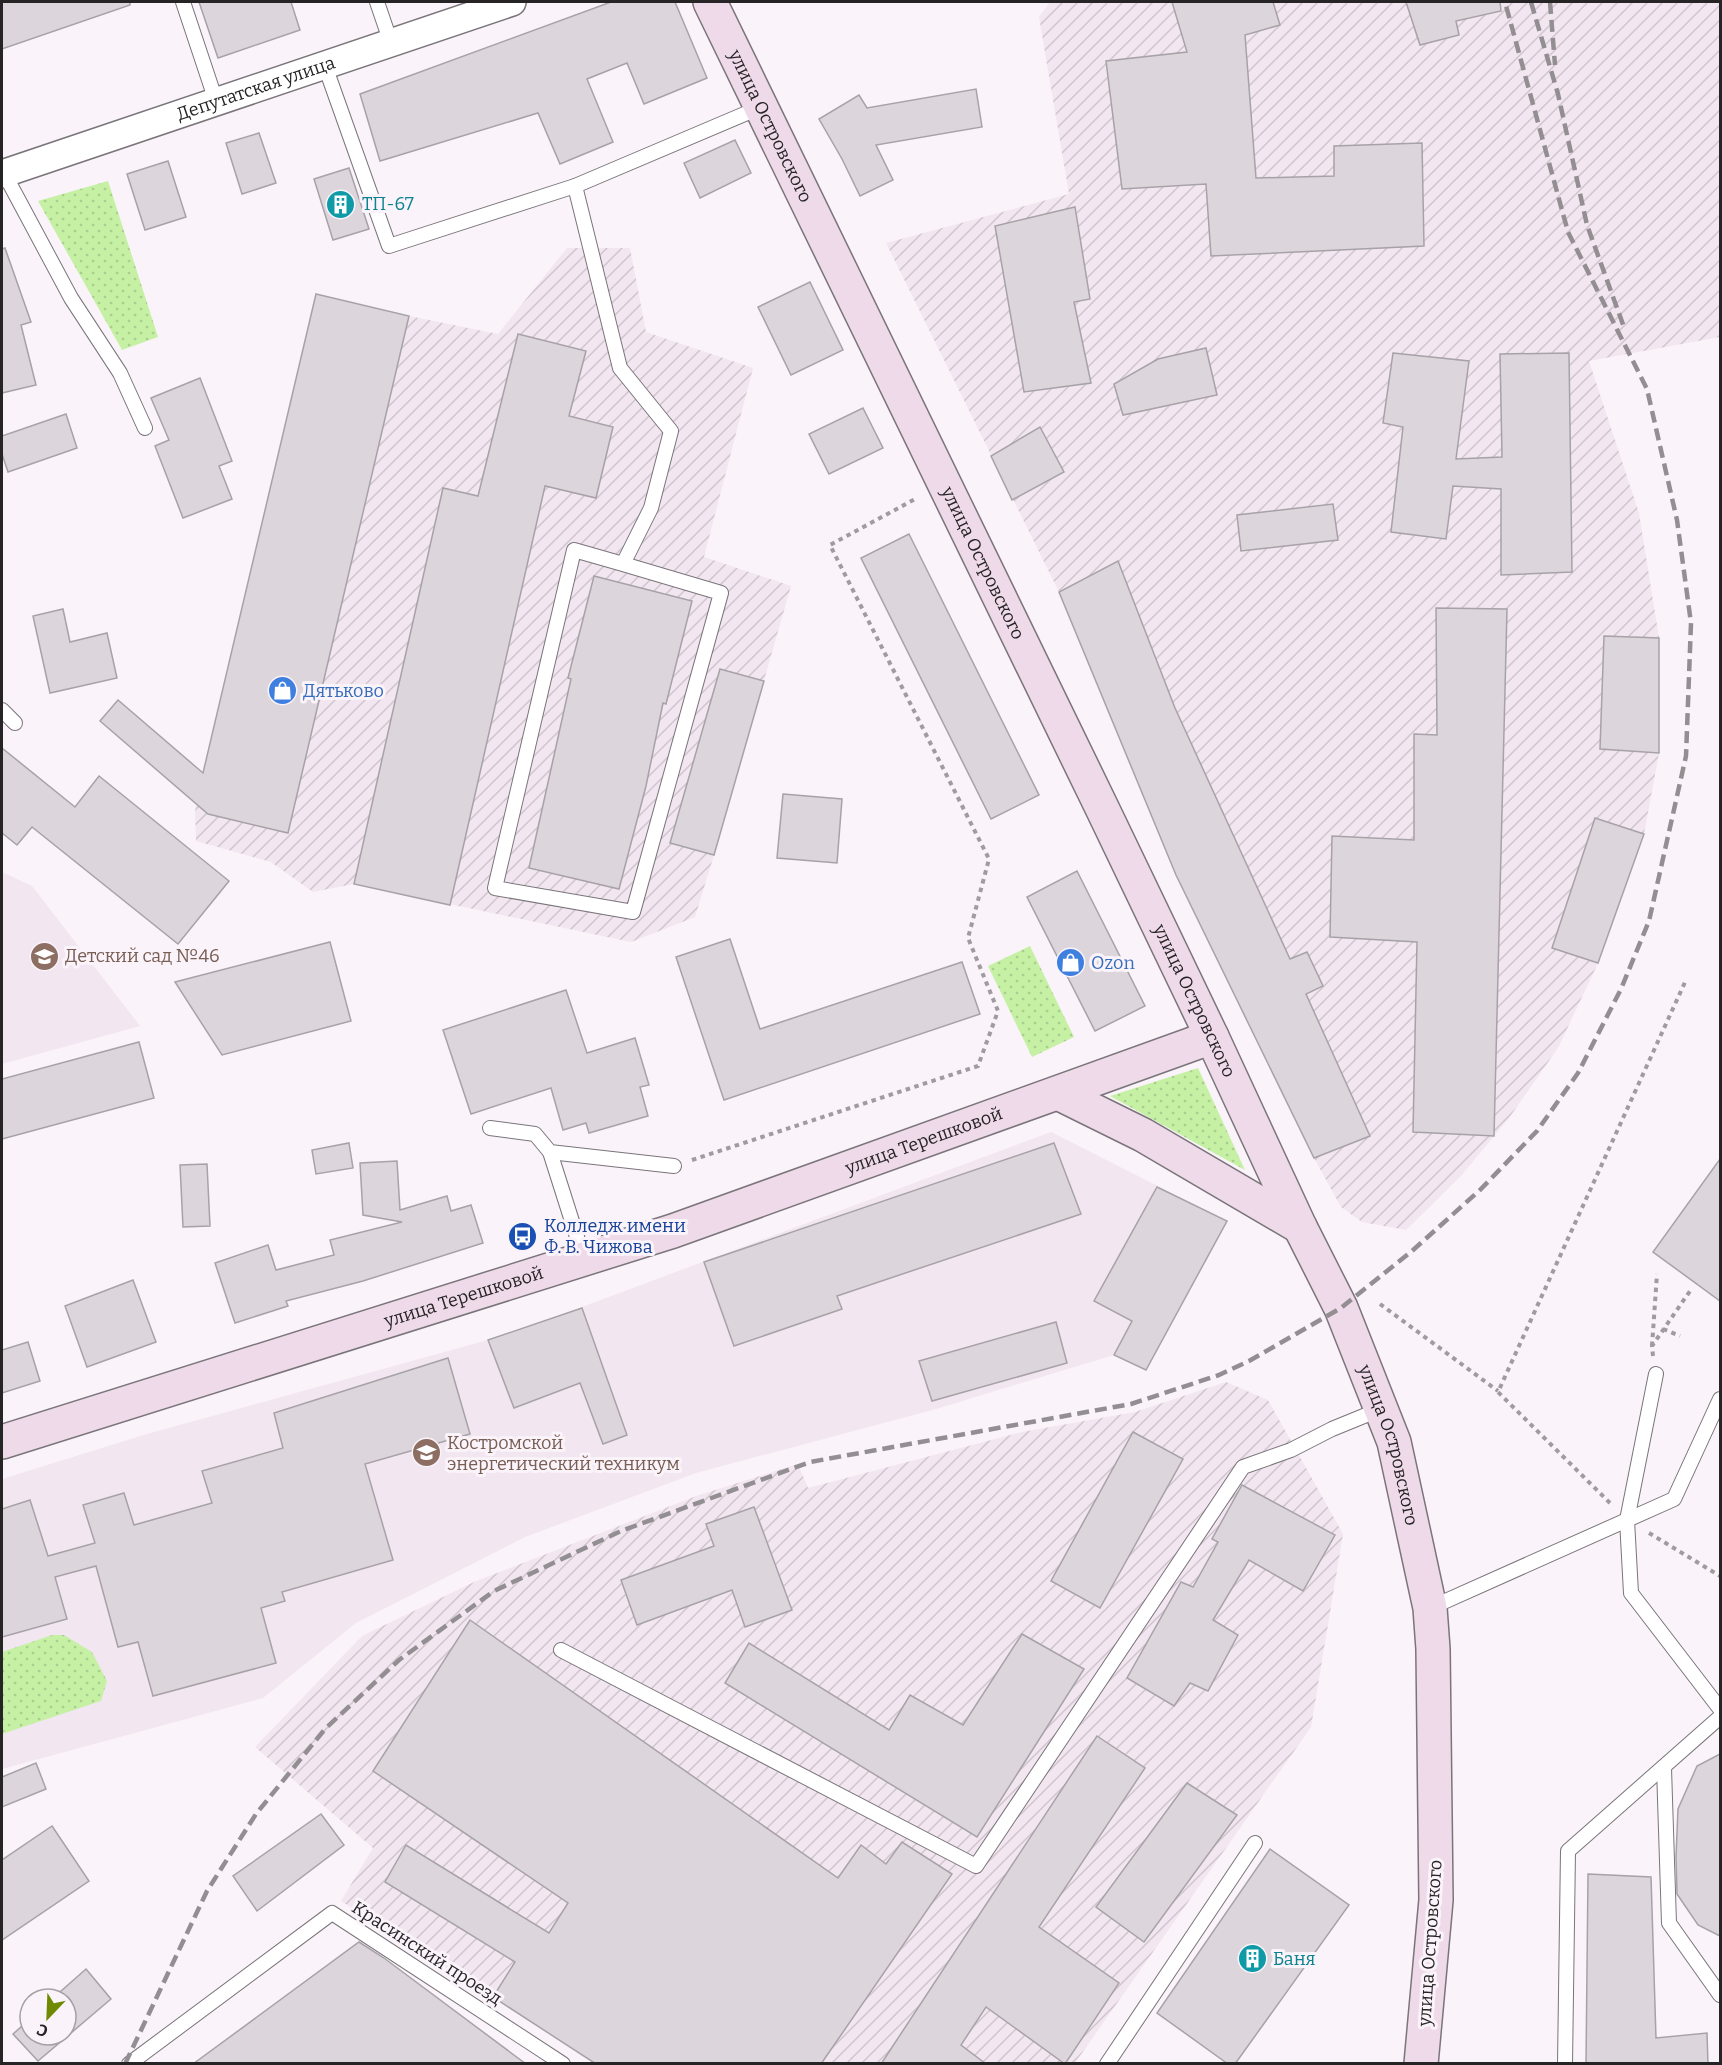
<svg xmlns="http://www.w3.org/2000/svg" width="1722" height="2065" font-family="Bitter,serif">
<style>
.industrial{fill:url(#industrial-furrows)}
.built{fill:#f2e6f1}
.grass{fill:url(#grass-dots)}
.building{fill:#dcd6dc;stroke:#a7a2a8;stroke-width:1.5}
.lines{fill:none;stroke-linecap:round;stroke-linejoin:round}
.lane-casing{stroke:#7a757a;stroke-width:16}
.street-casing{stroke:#7a757a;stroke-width:30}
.secondary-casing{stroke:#7a757a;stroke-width:36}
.path{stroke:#a09b9f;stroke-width:4;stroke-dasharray:4.5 4.5;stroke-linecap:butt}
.lane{stroke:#fff;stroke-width:14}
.street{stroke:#fff;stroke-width:27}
.secondary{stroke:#efdaea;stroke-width:33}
.rail{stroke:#938e92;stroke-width:4.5;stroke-dasharray:12 6;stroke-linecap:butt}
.labels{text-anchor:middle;stroke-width:6;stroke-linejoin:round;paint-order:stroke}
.street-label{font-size:18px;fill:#272426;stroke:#faf3f9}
.culture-label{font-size:18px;fill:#0d838f;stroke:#faf3f9;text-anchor:start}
.shop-label{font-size:18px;fill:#366cbe;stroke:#faf3f9;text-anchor:start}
.education-label{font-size:18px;fill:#785e54;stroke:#faf3f9;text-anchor:start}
.transit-label{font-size:18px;fill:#164399;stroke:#faf3f9;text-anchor:start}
</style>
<defs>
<pattern id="industrial-furrows" width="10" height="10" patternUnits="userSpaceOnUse" patternTransform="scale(1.5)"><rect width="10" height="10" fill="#f2e6f1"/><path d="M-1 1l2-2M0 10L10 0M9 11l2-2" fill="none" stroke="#d0c5ce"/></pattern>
<pattern id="grass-dots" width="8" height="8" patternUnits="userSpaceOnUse" patternTransform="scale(1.5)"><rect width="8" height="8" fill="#c6f1a5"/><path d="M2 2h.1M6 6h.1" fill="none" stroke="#aace8e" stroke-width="1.8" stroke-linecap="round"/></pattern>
</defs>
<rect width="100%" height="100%" fill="#faf3f9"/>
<g class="industrial">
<path d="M 1050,2 L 1720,2 L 1720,337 L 1589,361 L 1639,513 L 1659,638 L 1659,753 L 1644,834 L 1598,963 L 1558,1048 L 1509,1118 L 1461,1176 L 1406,1230 L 1362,1222 L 1341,1207 L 1314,1158 L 1176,875 L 1059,592 L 886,243 L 1069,194 L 1039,17 Z"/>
<path d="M 567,248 L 630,248 L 646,332 L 753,368 L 704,557 L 791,586 L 714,855 L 695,917 L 631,942 L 354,884 L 313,892 L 271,862 L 196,841 L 195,811 L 316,294 L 409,316 L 498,334 Z"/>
<path d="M 1226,1382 L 1268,1400 L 1343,1534 L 1311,1727 L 1075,2063 L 596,2063 L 341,1901 L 373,1848 L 255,1747 L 362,1636 L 474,1582 L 699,1495 L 798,1464 L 808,1488 L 1022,1432 L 1135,1412 Z"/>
</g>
<g class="built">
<path d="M 2,872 L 32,886 L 140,1026 L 2,1064 Z"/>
<path d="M 1051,1132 L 1227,1221 L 1146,1370 L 1114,1355 L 936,1409 L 696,1473 L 525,1537 L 356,1623 L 263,1698 L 2,1769 L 2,1479 L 147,1434 L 488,1340 L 539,1323 Z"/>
</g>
<g class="grass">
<path d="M 108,181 L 158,337 L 122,350 L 38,201 Z"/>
<path d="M 1030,946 L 1074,1037 L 1032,1057 L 988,966 Z"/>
<path d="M 1198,1068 L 1245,1170 L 1110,1096 Z"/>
<path d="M 52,1635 L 64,1635 L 92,1652 L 107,1681 L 101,1701 L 2,1734 L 2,1652 Z"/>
</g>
<g class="building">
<path d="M 2,2 L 130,2 L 130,5 L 2,49 Z"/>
<path d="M 199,2 L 291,2 L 300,30 L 218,58 Z"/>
<path d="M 611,2 L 675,2 L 707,78 L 644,104 L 627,63 L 587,79 L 613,142 L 560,164 L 538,113 L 380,161 L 360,94 Z"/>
<path d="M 1172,2 L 1273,2 L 1280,25 L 1245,35 L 1256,178 L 1334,176 L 1334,146 L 1422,143 L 1424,246 L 1211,256 L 1206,184 L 1122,189 L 1106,61 L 1187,52 Z"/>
<path d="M 1406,2 L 1500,2 L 1501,11 L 1456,21 L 1459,35 L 1420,45 Z"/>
<path d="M 976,89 L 982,127 L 876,145 L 893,180 L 860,196 L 842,159 L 819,119 L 859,95 L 867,108 Z"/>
<path d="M 259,133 L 276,183 L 242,194 L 226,143 Z"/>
<path d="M 735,140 L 751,173 L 700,198 L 684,163 Z"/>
<path d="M 168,161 L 186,217 L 145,230 L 127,174 Z"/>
<path d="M 349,168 L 369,229 L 333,240 L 314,179 Z"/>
<path d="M 1075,207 L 1090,299 L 1074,302 L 1091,383 L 1024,392 L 995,226 Z"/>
<path d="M 5,248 L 31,322 L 21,325 L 36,385 L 2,393 L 2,249 Z"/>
<path d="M 810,282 L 843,350 L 791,375 L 758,307 Z"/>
<path d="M 316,294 L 409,316 L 288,833 L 208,814 L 100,721 L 118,700 L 203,773 Z"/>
<path d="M 518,334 L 586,351 L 569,416 L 613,427 L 596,498 L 545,486 L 450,905 L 354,884 L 443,488 L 478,496 Z"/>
<path d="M 1206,348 L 1217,395 L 1123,415 L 1114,384 L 1158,359 Z"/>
<path d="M 1393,353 L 1469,361 L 1456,459 L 1502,457 L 1500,354 L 1569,353 L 1572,572 L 1501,575 L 1501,489 L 1453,486 L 1446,539 L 1391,532 L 1403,427 L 1383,423 Z"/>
<path d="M 200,378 L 232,461 L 219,466 L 232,499 L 183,518 L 155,446 L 169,440 L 151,398 Z"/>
<path d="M 863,408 L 883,448 L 829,474 L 809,434 Z"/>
<path d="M 66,414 L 77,448 L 8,472 L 2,454 L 2,436 Z"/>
<path d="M 1040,427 L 1064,472 L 1012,500 L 991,456 Z"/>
<path d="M 1333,504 L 1338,540 L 1241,551 L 1237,515 Z"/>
<path d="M 909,534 L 1039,795 L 991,819 L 861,558 Z"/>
<path d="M 1118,561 L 1175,708 L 1290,959 L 1307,952 L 1323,986 L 1306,994 L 1370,1136 L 1314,1158 L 1176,875 L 1059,592 Z"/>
<path d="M 594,576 L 692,601 L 666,704 L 663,703 L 646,786 L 619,889 L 529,868 L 571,679 L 568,678 Z"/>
<path d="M 1436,608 L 1507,609 L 1494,1136 L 1413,1132 L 1417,942 L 1330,937 L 1332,836 L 1414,840 L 1414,734 L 1437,735 Z"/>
<path d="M 63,609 L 70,642 L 107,633 L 117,678 L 50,693 L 33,616 Z"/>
<path d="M 1604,636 L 1659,638 L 1659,753 L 1600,749 Z"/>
<path d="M 720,669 L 764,681 L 714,855 L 670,843 Z"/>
<path d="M 2,748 L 75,807 L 99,776 L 229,881 L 178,944 L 32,827 L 17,845 L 2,833 Z"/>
<path d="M 783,794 L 842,799 L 837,863 L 777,858 Z"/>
<path d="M 1595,818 L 1644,834 L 1598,963 L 1552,948 Z"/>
<path d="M 1077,871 L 1145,1006 L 1095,1031 L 1027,897 Z"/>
<path d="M 730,939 L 760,1029 L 962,962 L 980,1014 L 724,1100 L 676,957 Z"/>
<path d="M 330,942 L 351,1021 L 222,1055 L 175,982 Z"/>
<path d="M 566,990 L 587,1053 L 635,1038 L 649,1085 L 640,1087 L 648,1116 L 589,1133 L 586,1123 L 563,1130 L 551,1088 L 471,1114 L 443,1030 Z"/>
<path d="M 139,1042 L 154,1098 L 2,1139 L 2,1079 Z"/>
<path d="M 349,1143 L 353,1168 L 316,1174 L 312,1150 Z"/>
<path d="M 1054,1143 L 1081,1214 L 837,1296 L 842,1309 L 734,1346 L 704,1262 Z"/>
<path d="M 1720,1159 L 1720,1301 L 1653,1252 Z"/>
<path d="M 397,1161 L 400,1210 L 447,1196 L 451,1211 L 471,1205 L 483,1243 L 363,1281 L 286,1301 L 288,1306 L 235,1323 L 215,1263 L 268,1245 L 276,1270 L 334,1255 L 330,1240 L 402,1222 L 363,1215 L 360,1163 Z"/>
<path d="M 207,1164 L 210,1226 L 183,1227 L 180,1165 Z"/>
<path d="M 1157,1187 L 1227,1221 L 1146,1370 L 1114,1355 L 1132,1321 L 1094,1301 Z"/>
<path d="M 133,1280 L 156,1342 L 87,1367 L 65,1306 Z"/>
<path d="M 582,1308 L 627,1435 L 603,1444 L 580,1383 L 514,1408 L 488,1340 Z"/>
<path d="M 1056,1322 L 1067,1363 L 932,1401 L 919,1361 Z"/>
<path d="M 28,1342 L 40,1381 L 2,1393 L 2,1350 Z"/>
<path d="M 448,1358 L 470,1434 L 365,1464 L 393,1560 L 282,1592 L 285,1601 L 261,1608 L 276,1663 L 153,1696 L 138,1642 L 118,1647 L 96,1566 L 55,1577 L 67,1619 L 2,1637 L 2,1509 L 30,1500 L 48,1556 L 95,1543 L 83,1505 L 124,1493 L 134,1525 L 212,1503 L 202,1471 L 283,1448 L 274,1413 Z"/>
<path d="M 1133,1432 L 1183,1459 L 1100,1608 L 1051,1581 Z"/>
<path d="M 1242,1485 L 1335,1535 L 1303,1591 L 1249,1560 L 1213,1620 L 1238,1635 L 1208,1691 L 1190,1683 L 1174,1706 L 1127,1678 L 1181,1582 L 1193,1587 L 1218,1542 L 1212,1539 Z"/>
<path d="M 754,1507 L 792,1610 L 745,1627 L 732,1590 L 637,1625 L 621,1580 L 714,1546 L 706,1524 Z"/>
<path d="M 470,1620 L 838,1878 L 861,1845 L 886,1864 L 902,1842 L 952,1874 L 821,2064 L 596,2064 L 493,1997 L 515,1962 L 385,1882 L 406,1845 L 549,1933 L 568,1903 L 373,1771 Z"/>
<path d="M 1022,1634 L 1084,1669 L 977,1837 L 725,1683 L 749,1643 L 889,1730 L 910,1695 L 963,1725 Z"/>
<path d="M 1097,1736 L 1145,1768 L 1039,1927 L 1119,1983 L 1065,2064 L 986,2007 L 961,2045 L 986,2064 L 881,2064 Z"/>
<path d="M 1720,1754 L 1720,1936 L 1698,1925 L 1677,1894 L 1676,1857 L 1678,1809 L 1697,1766 Z"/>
<path d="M 36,1763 L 46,1789 L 2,1807 L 2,1777 Z"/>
<path d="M 1187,1783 L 1237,1815 L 1144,1942 L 1096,1907 Z"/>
<path d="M 321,1814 L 344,1845 L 257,1911 L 233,1876 Z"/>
<path d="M 52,1826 L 89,1881 L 2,1940 L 2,1860 Z"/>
<path d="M 1270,1849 L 1349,1905 L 1235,2064 L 1228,2064 L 1157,2013 Z"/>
<path d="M 1588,1874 L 1651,1877 L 1656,2038 L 1707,2033 L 1708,2064 L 1586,2064 Z"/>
<path d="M 359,1942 L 384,1958 L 526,2064 L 193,2064 Z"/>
<path d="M 86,1969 L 111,1999 L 38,2061 L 13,2034 L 30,2019 L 30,2035 L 66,2035 L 66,1999 L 52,1999 Z"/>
</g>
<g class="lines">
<defs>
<g id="lane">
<path d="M 183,2 L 216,101"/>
<path d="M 377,2 L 391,43"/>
<path d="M 325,66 L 389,246 L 575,186 L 761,107"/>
<path d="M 4,173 L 71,298 L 120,373 L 145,428"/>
<path d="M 575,186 L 620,368 L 671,431 L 651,508 L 623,564 L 574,550 L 495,888 L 633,912 L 721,593 L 623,564"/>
<path d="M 2,710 L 15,723"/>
<path d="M 490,1128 L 535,1134 L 550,1152 L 674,1166"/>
<path d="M 550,1152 L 584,1259"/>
<path d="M 1656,1374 L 1627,1520 L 1631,1593 L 1720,1709"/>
<path d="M 1430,1608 L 1674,1499 L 1720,1399"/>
<path d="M 561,1650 L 976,1866 L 1243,1467 L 1291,1450 L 1332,1429 L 1381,1409"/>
<path d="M 1664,1768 L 1669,1923 L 1720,1995"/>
<path d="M 129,2064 L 332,1913 L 563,2064"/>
<path d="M 1107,2064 L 1255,1843"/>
<path d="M 1565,2064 L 1568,1851 L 1720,1717"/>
</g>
<g id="street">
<path id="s1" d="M 2,174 L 512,2"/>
</g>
<g id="secondary">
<path id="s2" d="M 710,2 L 1103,810 L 1212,1037 L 1300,1227 L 1341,1308 L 1394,1442 L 1430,1608 L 1433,1649 L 1436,1900 L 1421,2064"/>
<path d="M 1058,1093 L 1143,1135 L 1300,1227"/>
<path id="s3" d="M 2,1442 L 673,1231 L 1212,1037"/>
</g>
</defs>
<use href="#lane" class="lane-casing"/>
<use href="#street" class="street-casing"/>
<use href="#secondary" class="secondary-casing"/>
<g class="path">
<path d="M 692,1160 L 978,1066 L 998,1011 L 968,938 L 989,859 L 830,545 L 917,498"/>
<path d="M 1380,1304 L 1498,1391"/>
<path d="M 1663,1329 L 1680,1336"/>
<path d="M 1652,1346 L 1657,1274"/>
<path d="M 1653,1356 L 1652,1346 L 1690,1291"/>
<path d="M 1610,1503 L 1498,1392 L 1686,980"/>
<path d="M 1649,1533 L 1720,1576"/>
</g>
<use href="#lane" class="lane"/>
<use href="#street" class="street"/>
<use href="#secondary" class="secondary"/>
<g class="rail">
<path d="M 1531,2 L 1558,94 L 1587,225 L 1625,330"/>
<path d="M 1550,2 L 1555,65"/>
<path d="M 125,2064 L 207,1891 L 256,1814 L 325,1729 L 399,1660 L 494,1591 L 621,1531 L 810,1462 L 1131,1404 L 1219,1375 L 1249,1361 L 1341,1308 L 1412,1251 L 1480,1190 L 1537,1131 L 1578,1073 L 1621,989 L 1649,921 L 1686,756 L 1691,623 L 1677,520 L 1647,389 L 1568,232 L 1505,2"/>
</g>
</g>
<defs>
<symbol id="building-disc" viewBox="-11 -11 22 22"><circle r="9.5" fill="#0f9aa8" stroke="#faf3f9"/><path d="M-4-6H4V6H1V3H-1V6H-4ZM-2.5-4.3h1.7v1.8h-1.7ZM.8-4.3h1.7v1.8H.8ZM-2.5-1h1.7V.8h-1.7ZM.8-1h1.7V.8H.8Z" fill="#fff"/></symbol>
<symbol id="shop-disc" viewBox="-11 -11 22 22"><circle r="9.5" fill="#3f7fe0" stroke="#faf3f9"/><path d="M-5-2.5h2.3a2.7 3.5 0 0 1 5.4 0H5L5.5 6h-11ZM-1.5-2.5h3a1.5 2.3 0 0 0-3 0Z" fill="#fff"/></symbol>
<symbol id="school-disc" viewBox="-11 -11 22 22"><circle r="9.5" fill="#8d6e63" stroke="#faf3f9"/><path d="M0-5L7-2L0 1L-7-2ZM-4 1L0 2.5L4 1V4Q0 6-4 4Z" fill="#fff"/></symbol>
<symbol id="bus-disc" viewBox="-11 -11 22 22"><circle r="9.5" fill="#1a4fb4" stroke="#faf3f9"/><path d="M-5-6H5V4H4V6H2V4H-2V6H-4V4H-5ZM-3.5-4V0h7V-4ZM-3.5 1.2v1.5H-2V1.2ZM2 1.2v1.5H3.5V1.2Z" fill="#fff"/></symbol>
<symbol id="university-disc" viewBox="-11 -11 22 22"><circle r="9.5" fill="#8d6e63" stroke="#faf3f9"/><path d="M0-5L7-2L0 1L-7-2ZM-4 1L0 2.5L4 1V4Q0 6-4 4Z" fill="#fff"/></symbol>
</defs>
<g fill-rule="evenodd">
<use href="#building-disc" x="324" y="188" width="33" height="33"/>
<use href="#shop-disc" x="266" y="674" width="33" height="33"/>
<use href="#school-disc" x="28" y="940" width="33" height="33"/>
<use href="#shop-disc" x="1054" y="946" width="33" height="33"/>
<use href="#bus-disc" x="506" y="1220" width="33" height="33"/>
<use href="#university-disc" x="410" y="1436" width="33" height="33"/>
<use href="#building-disc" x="1236" y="1942" width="33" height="33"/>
</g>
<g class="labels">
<g class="street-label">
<text dy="6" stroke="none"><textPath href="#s1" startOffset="268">Депутатская улица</textPath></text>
<text dy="6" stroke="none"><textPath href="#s2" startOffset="138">улица Островского</textPath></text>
<text dy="6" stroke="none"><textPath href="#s2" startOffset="624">улица Островского</textPath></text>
<text dy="6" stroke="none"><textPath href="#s2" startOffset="1110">улица Островского</textPath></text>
<text dy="6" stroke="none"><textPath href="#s3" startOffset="970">улица Терешковой</textPath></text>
<text dy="6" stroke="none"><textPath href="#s3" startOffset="484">улица Терешковой</textPath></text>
<text dy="6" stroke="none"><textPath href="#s2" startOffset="1596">улица Островского</textPath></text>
<text transform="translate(1430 1943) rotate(-86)" y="6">улица Островского</text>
<text transform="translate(427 1953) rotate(33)" y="6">Красинский проезд</text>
</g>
<g class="culture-label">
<text x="362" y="210">ТП-67</text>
<text x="1273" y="1965">Баня</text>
</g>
<g class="shop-label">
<text x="303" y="697">Дятьково</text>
<text x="1091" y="969">Ozon</text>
</g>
<g class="education-label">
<text x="65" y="962">Детский сад №46</text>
<text x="447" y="1449">Костромской<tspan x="447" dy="21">энергетический техникум</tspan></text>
</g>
<g class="transit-label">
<text x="544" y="1232">Колледж имени<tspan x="544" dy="21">Ф. В. Чижова</tspan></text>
</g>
</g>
<rect width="1722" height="2065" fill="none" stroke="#272426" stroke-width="6"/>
<g transform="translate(48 2017) rotate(203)"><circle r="28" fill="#faf3f9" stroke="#a6a0a5" stroke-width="1.5"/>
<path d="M0-4.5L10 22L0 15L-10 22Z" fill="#6f8900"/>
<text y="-9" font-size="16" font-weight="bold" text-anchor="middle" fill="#272426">С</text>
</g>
</svg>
